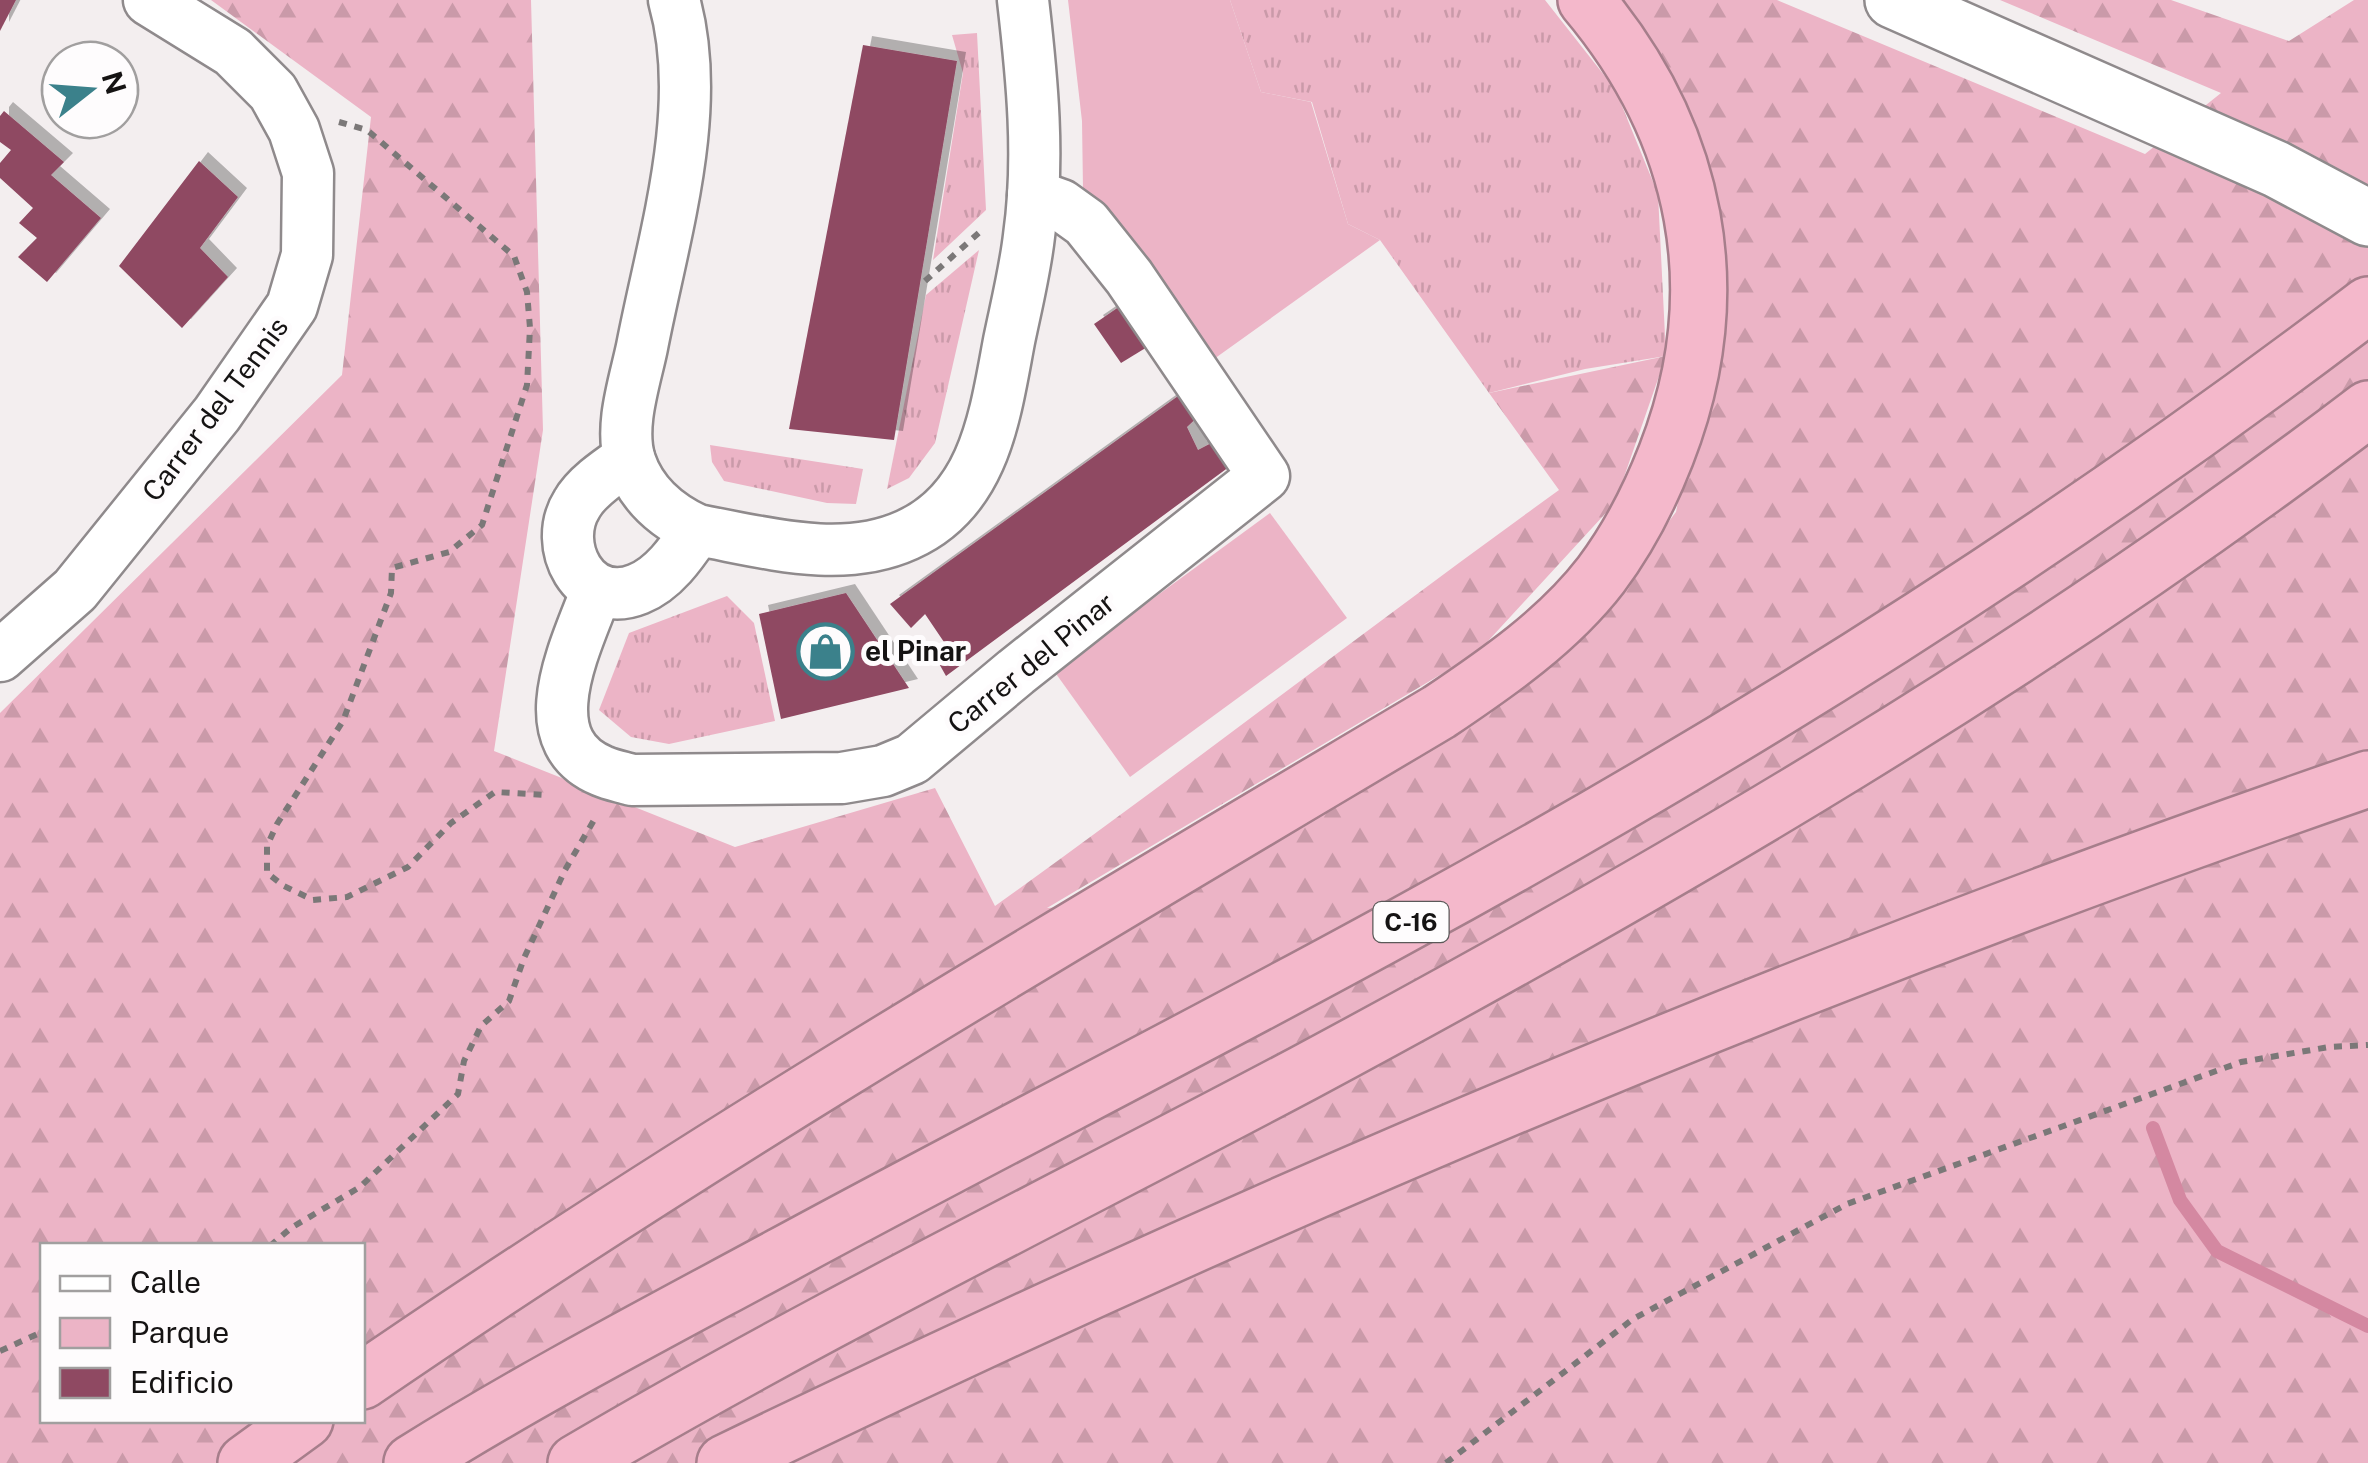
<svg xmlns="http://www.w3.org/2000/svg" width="2368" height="1463" font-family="'Public Sans',sans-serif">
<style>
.grass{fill:url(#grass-tufts)}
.forest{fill:url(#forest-firs);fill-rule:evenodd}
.park{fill:#ecb4c6}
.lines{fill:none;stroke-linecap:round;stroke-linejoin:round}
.stream{stroke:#d488a1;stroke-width:14}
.building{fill:#8f4962;filter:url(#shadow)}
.minor-casing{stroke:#8f8a8c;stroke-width:55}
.secondary-casing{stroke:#8f8a8c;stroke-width:60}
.motorway-casing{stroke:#a67e8b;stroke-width:60}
.path{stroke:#7b7878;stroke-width:6;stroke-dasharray:8 8;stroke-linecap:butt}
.minor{stroke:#fff;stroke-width:50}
.secondary{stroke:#fff;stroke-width:55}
.motorway{stroke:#f4b8cb;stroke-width:55}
.labels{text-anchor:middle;stroke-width:10;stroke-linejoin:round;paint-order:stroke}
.shield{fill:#fefcfd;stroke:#5b5959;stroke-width:2.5}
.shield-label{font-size:25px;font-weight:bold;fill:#151313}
.street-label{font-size:28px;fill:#151313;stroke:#fefcfd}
.poi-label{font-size:28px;font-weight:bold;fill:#151313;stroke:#fefcfd;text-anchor:start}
</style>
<defs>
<pattern id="grass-tufts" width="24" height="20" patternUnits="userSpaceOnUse" patternTransform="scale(2.5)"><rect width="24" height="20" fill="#ecb4c6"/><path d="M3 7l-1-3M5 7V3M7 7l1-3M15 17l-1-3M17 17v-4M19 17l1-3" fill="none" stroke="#ca9aa9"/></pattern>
<pattern id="forest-firs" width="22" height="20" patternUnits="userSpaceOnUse" patternTransform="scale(2.5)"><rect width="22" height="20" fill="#ecb4c6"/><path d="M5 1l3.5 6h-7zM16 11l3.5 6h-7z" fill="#ca9aa9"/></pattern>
<filter id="shadow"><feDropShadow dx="9" dy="-9" stdDeviation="0" flood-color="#0004"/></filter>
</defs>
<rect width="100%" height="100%" fill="#f3eeef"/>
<g class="grass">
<path d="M 1230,0 L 1545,0 L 1615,89 L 1658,194 L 1666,356 L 1585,369 L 1489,393 L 1380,240 L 1348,224 L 1312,102 L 1261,92 Z"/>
<path d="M 977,33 L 986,210 L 933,260 L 963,73 L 952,35 Z"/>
<path d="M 979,250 L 935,443 L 909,478 L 887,489 L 926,295 Z"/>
<path d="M 710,445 L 863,469 L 856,504 L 827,503 L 724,481 L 712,462 Z"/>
<path d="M 727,596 L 754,623 L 775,721 L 669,744 L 631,737 L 599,710 L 629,633 Z"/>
</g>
<path class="forest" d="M 211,0 L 531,0 L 543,430 L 494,751 L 735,847 L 935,788 L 995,906 C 1185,770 1369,627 1559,490 L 1489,393 L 1666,356 L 1615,503 L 1477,653 L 1047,908 L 1167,900 L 1616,591 L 1676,512 L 1718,300 L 1608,0 L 1777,0 L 2145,154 L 2221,93 L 2000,0 L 2171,0 L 2289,41 L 2354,0 L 2368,0 L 2368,1463 L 0,1463 L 0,713 L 342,375 L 371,117 ZM 42,1246 L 362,1246 L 362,1420 L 42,1420 Z"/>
<g class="park">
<path d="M 1068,0 L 1230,0 L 1261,92 L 1311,102 L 1348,224 L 1380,240 L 1207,364 L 1154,285 L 1083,189 L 1082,121 Z"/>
<path d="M 1270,513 L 1347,618 L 1130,777 L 1054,671 Z"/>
</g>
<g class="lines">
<path class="stream" d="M 2153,1128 L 2180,1200 L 2217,1251 L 2368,1326"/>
</g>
<g class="building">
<path d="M 0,0 L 16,0 L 0,31 Z"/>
<path d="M 863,45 L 957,61 L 894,440 L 789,429 Z"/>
<path d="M 4,111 L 64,162 L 51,175 L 101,218 L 47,282 L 18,257 L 37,238 L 19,223 L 33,208 L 0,178 L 0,163 L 11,150 L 0,142 L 0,116 Z"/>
<path d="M 199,161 L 238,197 L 200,248 L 228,277 L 182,328 L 119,266 Z"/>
<path d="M 1129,300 L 1157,341 L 1121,363 L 1094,324 Z"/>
<path d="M 1185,391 L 1204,411 L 1187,427 L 1198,450 L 1219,439 L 1237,461 L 946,676 L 937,660 L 946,645 L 925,614 L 911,628 L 890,604 Z"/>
<path d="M 846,593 L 909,688 L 781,719 L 759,614 Z"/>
</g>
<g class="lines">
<defs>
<g id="minor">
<path d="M 674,0 C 705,109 663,238 642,347 C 635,381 619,426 630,461 C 641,494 667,516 697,530 C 765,542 841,565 907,535 C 985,500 995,415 1009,341 C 1016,307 1025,271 1029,236 C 1040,158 1032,78 1023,0"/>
<path d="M 629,458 C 612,470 587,486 577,504 C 551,545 584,611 638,589 C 664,579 682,552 697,530"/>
<path d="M 596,592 C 577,644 527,740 602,771 C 611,775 622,777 632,780 L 842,778 L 883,771 L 912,759 L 1016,672 L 1264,476 L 1129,277 L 1086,223 L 1061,205 L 1033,195"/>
<path d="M 0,656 L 75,590 L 217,414 L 292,306 L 307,255 L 308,173 L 294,130 L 273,92 L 233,52 L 149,0"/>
</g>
<path id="secondary" d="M 1893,0 L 2276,169 L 2368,218"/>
<g id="motorway">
<path d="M 362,1381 C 710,1142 1076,928 1439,712 C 1497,673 1558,631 1601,575 C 1628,539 1650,496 1666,455 C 1730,292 1698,133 1586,0"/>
<path d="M 246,1463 L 305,1420"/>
<path d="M 412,1463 C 532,1388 657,1323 781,1256 C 989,1143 1200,1037 1407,923 C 1743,740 2064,537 2368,305"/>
<path d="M 576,1463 C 813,1323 1061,1202 1304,1073 C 1673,875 2035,663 2368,409"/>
<path d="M 725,1463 C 1257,1205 1809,971 2368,779"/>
</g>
</defs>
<use href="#minor" class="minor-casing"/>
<use href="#secondary" class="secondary-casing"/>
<use href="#motorway" class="motorway-casing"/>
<g class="path">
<path d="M 339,122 L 367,130 L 514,256 L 527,292 L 530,328 L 527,385 L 482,525 L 449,552 L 392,568 L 391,593 L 343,721 L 277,824 L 267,846 L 267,873 L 284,886 L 313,900 L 347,897 L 408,867 L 451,823 L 495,792 L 548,795"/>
<path d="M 925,281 L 982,230"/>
<path d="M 270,1246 L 291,1228 L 360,1187 L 458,1094 L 464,1061 L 481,1026 L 509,1001 L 524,958 L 565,870 L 594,820"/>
<path d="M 0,1351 L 42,1332"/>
<path d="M 1446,1463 L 1633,1319 L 1847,1204 L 2241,1062 L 2329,1047 L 2368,1045"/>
</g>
<use href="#minor" class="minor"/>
<use href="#secondary" class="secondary"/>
<use href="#motorway" class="motorway"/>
</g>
<defs>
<symbol id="shop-ring" viewBox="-11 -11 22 22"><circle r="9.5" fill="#fefcfd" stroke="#3b818b" stroke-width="1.5"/><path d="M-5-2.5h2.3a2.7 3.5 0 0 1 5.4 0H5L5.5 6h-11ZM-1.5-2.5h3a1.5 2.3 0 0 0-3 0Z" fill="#3b818b"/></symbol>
</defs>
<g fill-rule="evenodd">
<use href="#shop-ring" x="794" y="620" width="63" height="63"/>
</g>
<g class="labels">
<rect class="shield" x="1373.5" y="902" width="75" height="40" rx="8"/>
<g class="shield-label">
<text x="1411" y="931">C-16</text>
</g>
<g class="street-label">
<text transform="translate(215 409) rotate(-53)" y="10">Carrer del Tennis</text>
<text transform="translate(1031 663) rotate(-39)" y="10">Carrer del Pinar</text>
</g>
<g class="poi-label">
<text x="865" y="661">el Pinar</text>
</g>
</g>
<rect x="40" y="1243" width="325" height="180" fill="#fefcfd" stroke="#a19f9f" stroke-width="2.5"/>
<rect x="60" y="1276" width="50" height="15" fill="#ffffff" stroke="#a19f9f" stroke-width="2.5"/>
<text x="130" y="1293" font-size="30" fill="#151313">Calle</text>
<rect x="60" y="1318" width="50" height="30" fill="#ecb4c6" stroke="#a19f9f" stroke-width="2.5"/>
<text x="130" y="1343" font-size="30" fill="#151313">Parque</text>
<rect x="60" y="1368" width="50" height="30" fill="#8f4962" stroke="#a19f9f" stroke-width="2.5"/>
<text x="130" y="1393" font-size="30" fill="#151313">Edificio</text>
<g transform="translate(90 90) rotate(73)"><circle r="48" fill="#fefcfd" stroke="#a19f9f" stroke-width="2.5"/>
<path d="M0-8L18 38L0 25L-18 38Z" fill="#3b818b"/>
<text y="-15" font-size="28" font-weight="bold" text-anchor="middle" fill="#151313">N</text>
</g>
</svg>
